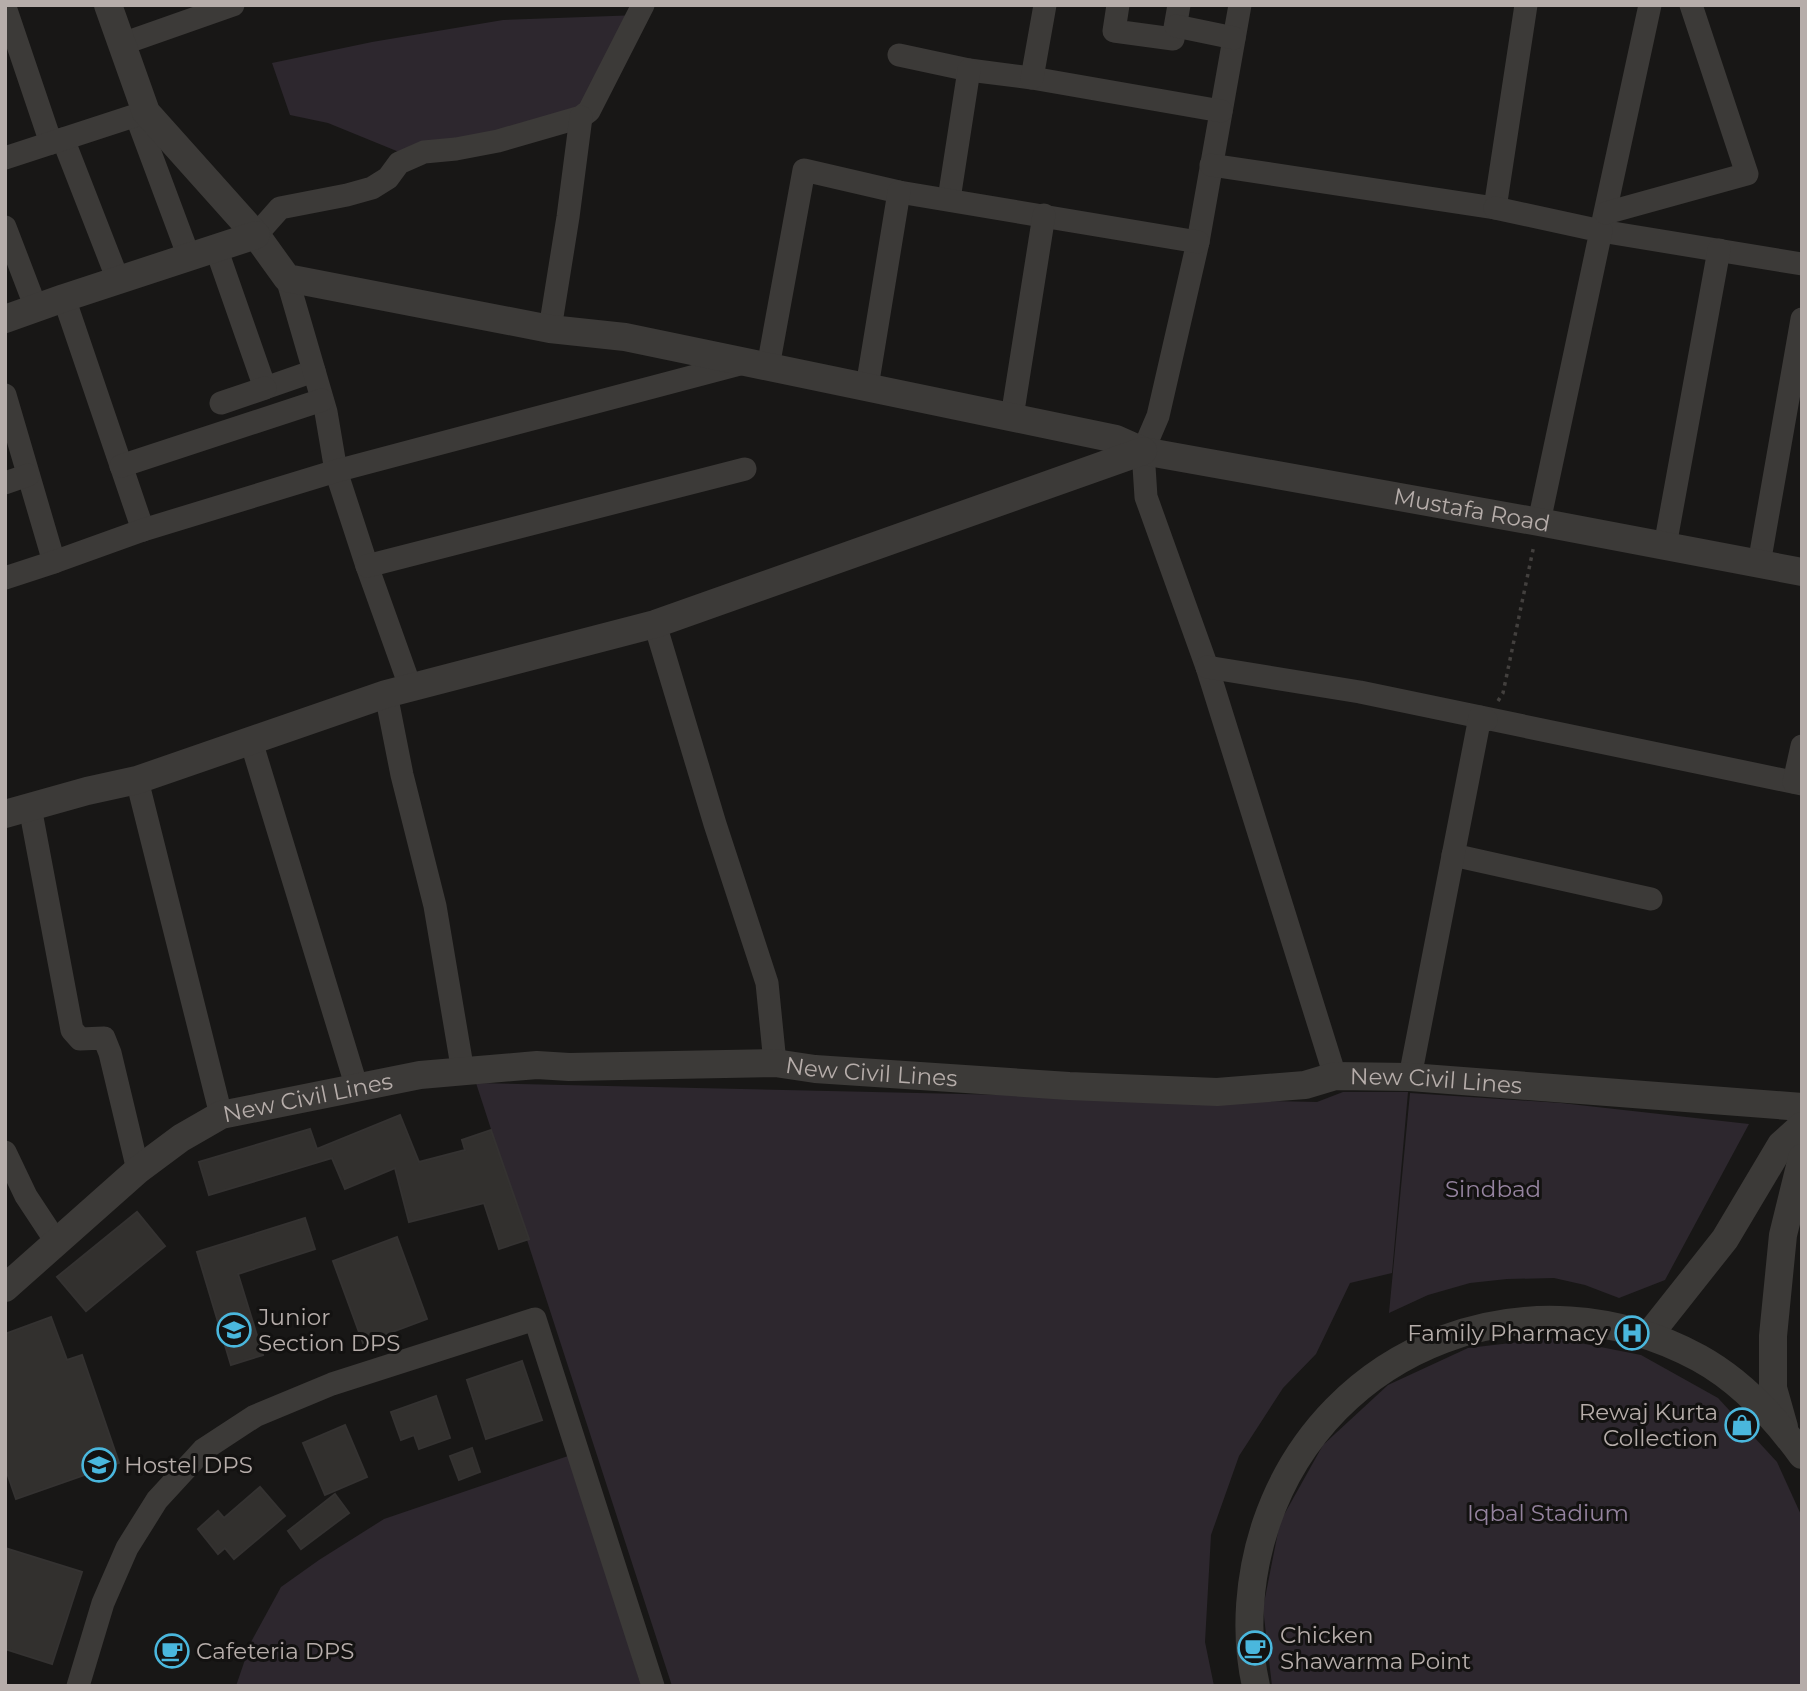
<svg xmlns="http://www.w3.org/2000/svg" width="1807" height="1691" font-family="Montserrat,sans-serif">
<style>
.green{fill:#2d272e}
.building{fill:#32302e;stroke:#343231;stroke-width:2}
.lines{fill:none;stroke-linecap:round;stroke-linejoin:round}
.path{stroke:#43403e;stroke-width:3.5;stroke-dasharray:3.5 5;stroke-linecap:butt}
.minor{stroke:#3c3a38;stroke-width:23}
.tertiary{stroke:#3c3a38;stroke-width:28}
.labels{text-anchor:middle;stroke-width:6;stroke-linejoin:round;paint-order:stroke}
.street-label{font-size:23px;fill:#b6adaa;stroke:#131211}
.park-label{font-size:23px;fill:#95839f;stroke:#131211}
.poi-label{font-size:23px;fill:#b6adaa;stroke:#131211;text-anchor:start}
</style>
<rect width="100%" height="100%" fill="#181716"/>
<g class="green">
<path d="M 640,15 L 580,106 L 554,131 L 404,154 L 328,123 L 290,115 L 272,63 L 372,42 L 503,20 Z"/>
<path d="M 476,1083 L 1317,1102 L 1343,1092 L 1408,1092 L 1392,1273 L 1350,1283 L 1316,1354 L 1283,1388 L 1239,1456 L 1211,1535 L 1205,1642 L 1214,1686 L 672,1686 Z"/>
<path d="M 1410,1093 L 1561,1103 L 1749,1124 L 1665,1280 L 1619,1298 L 1585,1285 L 1554,1278 L 1507,1279 L 1470,1283 L 1428,1295 L 1389,1313 Z"/>
<path d="M 1555,1338 L 1641,1355 L 1718,1398 L 1777,1462 L 1802,1517 L 1802,1686 L 1272,1686 L 1263,1608 L 1280,1522 L 1323,1445 L 1388,1385 L 1468,1348 Z"/>
<path d="M 571,1455 L 641,1686 L 236,1686 L 251,1642 L 281,1587 L 319,1560 L 384,1519 Z"/>
</g>
<g class="building">
<path d="M 400,1115 L 419,1162 L 465,1150 L 462,1140 L 491,1130 L 529,1239 L 499,1249 L 484,1203 L 409,1222 L 395,1168 L 345,1189 L 332,1158 L 209,1195 L 199,1162 L 310,1129 L 317,1149 Z"/>
<path d="M 137,1212 L 165,1246 L 86,1311 L 57,1277 Z"/>
<path d="M 305,1218 L 315,1249 L 238,1274 L 263,1355 L 231,1365 L 197,1252 Z"/>
<path d="M 397,1237 L 427,1319 L 363,1343 L 333,1261 Z"/>
<path d="M 51,1317 L 67,1360 L 82,1355 L 119,1463 L 16,1499 L 5,1467 L 5,1334 Z"/>
<path d="M 522,1361 L 542,1420 L 486,1439 L 467,1380 Z"/>
<path d="M 436,1396 L 450,1438 L 419,1449 L 414,1435 L 401,1440 L 391,1412 Z"/>
<path d="M 345,1425 L 367,1477 L 325,1495 L 303,1443 Z"/>
<path d="M 472,1448 L 480,1472 L 459,1480 L 450,1456 Z"/>
<path d="M 260,1487 L 285,1516 L 234,1559 L 225,1548 L 218,1554 L 198,1529 L 218,1511 L 224,1518 Z"/>
<path d="M 335,1494 L 349,1513 L 301,1549 L 288,1531 Z"/>
<path d="M 5,1548 L 82,1572 L 52,1664 L 5,1649 Z"/>
</g>
<g class="lines">
<path class="path" d="M 1498,701 L 1503,693 L 1534,545"/>
<g class="minor">
<path d="M 1118,5 L 1114,31 L 1173,39 L 1179,5"/>
<path d="M 1240,5 L 1198,242 L 1158,416 L 1143,451 L 1146,497 L 1207,667 L 1335,1076"/>
<path d="M 1650,5 L 1601,231 L 1802,264"/>
<path d="M 5,7 L 51,143"/>
<path d="M 1176,26 L 1234,38"/>
<path d="M 122,44 L 233,5"/>
<path d="M 899,55 L 969,70 L 1032,78 L 1221,111"/>
<path d="M 1032,78 L 1045,5"/>
<path d="M 136,115 L 189,257"/>
<path d="M 63,139 L 118,280"/>
<path d="M 5,158 L 146,112"/>
<path d="M 1211,165 L 1495,208 L 1526,5"/>
<path d="M 949,199 L 969,70"/>
<path d="M 1495,208 L 1601,231 L 1539,522"/>
<path d="M 1606,213 L 1747,174 L 1691,5"/>
<path d="M 5,227 L 36,308"/>
<path d="M 256,235 L 280,208 L 347,195 L 372,188 L 388,178 L 399,163 L 424,152 L 456,149 L 498,141 L 581,117 L 589,111 L 643,5"/>
<path d="M 216,248 L 265,388 L 314,371"/>
<path d="M 287,278 L 326,412 L 336,471 L 367,566 L 411,689"/>
<path d="M 64,298 L 143,530"/>
<path d="M 550,329 L 568,217 L 581,117"/>
<path d="M 768,367 L 804,170 L 899,192 L 1198,242"/>
<path d="M 867,387 L 899,192"/>
<path d="M 5,395 L 54,562"/>
<path d="M 221,403 L 265,388"/>
<path d="M 1012,417 L 1044,215"/>
<path d="M 121,466 L 322,400"/>
<path d="M 5,483 L 28,475"/>
<path d="M 1665,546 L 1719,250"/>
<path d="M 1759,564 L 1802,319"/>
<path d="M 367,566 L 745,469"/>
<path d="M 5,578 L 54,562 L 143,530 L 336,471 L 744,363"/>
<path d="M 655,624 L 715,824 L 767,983 L 775,1063"/>
<path d="M 1207,667 L 1360,692 L 1802,784"/>
<path d="M 386,694 L 402,775 L 435,906 L 463,1072"/>
<path d="M 251,741 L 357,1088"/>
<path d="M 137,780 L 221,1115"/>
<path d="M 1794,782 L 1802,746"/>
<path d="M 30,807 L 72,1030 L 80,1039 L 104,1038 L 110,1053 L 138,1170"/>
<path d="M 1453,855 L 1651,899"/>
<path d="M 1410,1077 L 1480,717 L 1486,720"/>
<path d="M 5,1152 L 26,1196 L 57,1243"/>
<path d="M 78,1686 L 103,1603 L 127,1548 L 157,1500 L 203,1450 L 255,1416 L 332,1384 L 535,1319 L 653,1686"/>
</g>
<g class="tertiary">
<path id="s1" d="M 108,5 L 146,112 L 256,235 L 287,278 L 550,329 L 625,337 L 1116,439 L 1143,451 L 1539,522 L 1802,572"/>
<path d="M 5,319 L 64,298 L 256,235"/>
<path d="M 5,814 L 87,791 L 137,780 L 386,694 L 655,624 L 1143,451"/>
<path id="s2" d="M 5,1288 L 138,1170 L 181,1138 L 221,1115 L 420,1075 L 537,1065 L 569,1067 L 775,1063 L 815,1069 L 1069,1086 L 1217,1092 L 1305,1085 L 1335,1076 L 1410,1077 L 1802,1107"/>
<path d="M 1649,1335 L 1725,1239 L 1781,1145 L 1802,1126"/>
<path d="M 1784,1427 L 1773,1388 L 1773,1336 L 1783,1235 L 1802,1158"/>
<path d="M 1256,1686 C 1244,1633 1249,1575 1266,1524 C 1327,1343 1533,1268 1699,1358 C 1739,1380 1775,1418 1802,1455"/>
</g>
</g>
<defs>
<symbol id="school-ring" viewBox="-11 -11 22 22"><circle r="9.5" fill="#131211" stroke="#4ab7dd" stroke-width="1.5"/><path d="M0-5L7-2L0 1L-7-2ZM-4 1L0 2.5L4 1V4Q0 6-4 4Z" fill="#4ab7dd"/></symbol>
<symbol id="hospital-ring" viewBox="-11 -11 22 22"><circle r="9.5" fill="#131211" stroke="#4ab7dd" stroke-width="1.5"/><path d="M-5-5h3v3.5h4V-5h3V5h-3V1.5h-4V5h-3Z" fill="#4ab7dd"/></symbol>
<symbol id="shop-ring" viewBox="-11 -11 22 22"><circle r="9.5" fill="#131211" stroke="#4ab7dd" stroke-width="1.5"/><path d="M-5-2.5h2.3a2.7 3.5 0 0 1 5.4 0H5L5.5 6h-11ZM-1.5-2.5h3a1.5 2.3 0 0 0-3 0Z" fill="#4ab7dd"/></symbol>
<symbol id="cafe-ring" viewBox="-11 -11 22 22"><circle r="9.5" fill="#131211" stroke="#4ab7dd" stroke-width="1.5"/><path d="M-5.5-4.5H6V0H3Q3 3.5 0 3.5H-2.5Q-5.5 3.5-5.5 0ZM3-3.2v2h1.7v-2ZM-6 4.5H4V6H-6Z" fill="#4ab7dd"/></symbol>
</defs>
<g fill-rule="evenodd">
<use href="#school-ring" x="215" y="1311" width="38" height="38"/>
<use href="#hospital-ring" x="1613" y="1314" width="38" height="38"/>
<use href="#shop-ring" x="1723" y="1406" width="38" height="38"/>
<use href="#school-ring" x="80" y="1446" width="38" height="38"/>
<use href="#cafe-ring" x="1236" y="1629" width="38" height="38"/>
<use href="#cafe-ring" x="153" y="1632" width="38" height="38"/>
</g>
<g class="labels">
<g class="street-label">
<text dy="8" stroke="none"><textPath href="#s1" startOffset="1540">Mustafa Road</textPath></text>
<text dy="8" stroke="none"><textPath href="#s2" startOffset="933">New Civil Lines</textPath></text>
<text dy="8" stroke="none"><textPath href="#s2" startOffset="1500">New Civil Lines</textPath></text>
<text dy="8" stroke="none"><textPath href="#s2" startOffset="366">New Civil Lines</textPath></text>
</g>
<g class="park-label">
<text x="1493" y="1197">Sindbad</text>
<text x="1548" y="1521">Iqbal Stadium</text>
</g>
<g class="poi-label">
<text x="258" y="1325">Junior<tspan x="258" dy="26">Section DPS</tspan></text>
<text x="1608" y="1341" text-anchor="end">Family Pharmacy</text>
<text x="1718" y="1420" text-anchor="end">Rewaj Kurta<tspan x="1718" dy="26">Collection</tspan></text>
<text x="124" y="1473">Hostel DPS</text>
<text x="1280" y="1643">Chicken<tspan x="1280" dy="26">Shawarma Point</tspan></text>
<text x="196" y="1659">Cafeteria DPS</text>
</g>
</g>
<rect width="1807" height="1691" fill="none" stroke="#b6adaa" stroke-width="14"/>
</svg>
